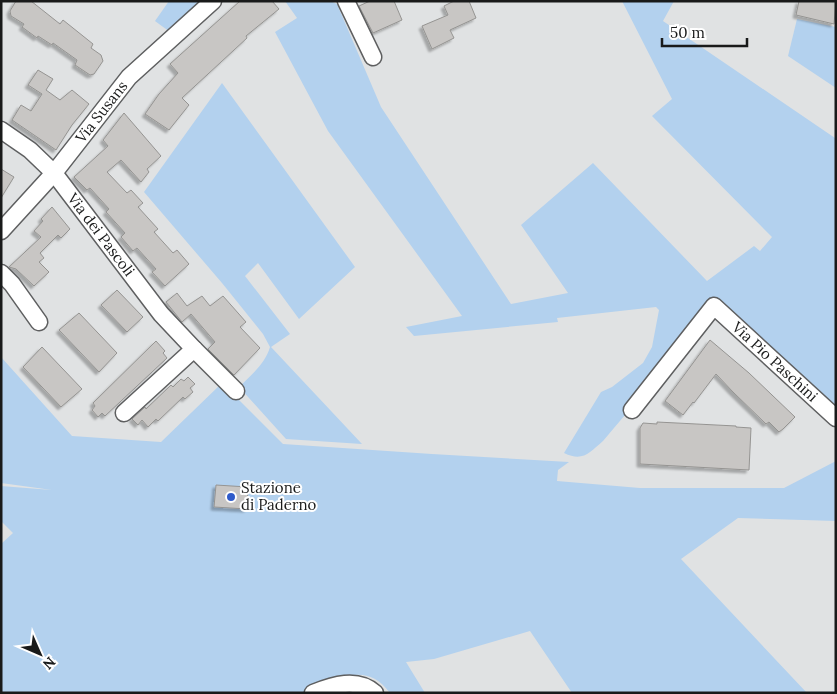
<svg xmlns="http://www.w3.org/2000/svg" width="837" height="694" font-family="Lora,serif">
<style>
.green{fill:#b3d1ee}
.building{fill:#c8c6c4;stroke:#959492;filter:url(#shadow)}
.lines{fill:none;stroke-linecap:round;stroke-linejoin:round}
.minor-casing{stroke:#5e5f60;stroke-width:19}
.minor{stroke:#fff;stroke-width:16}
.poi-dot{fill:#2f5bca;stroke:#fff;stroke-width:2}
.labels{text-anchor:middle;stroke-width:4;stroke-linejoin:round;paint-order:stroke}
.street-label{font-size:15px;fill:#191a1a;stroke:#fff}
.poi-label{font-size:15px;fill:#191a1a;stroke:#fff;text-anchor:start}
</style>
<defs>
<filter id="shadow"><feDropShadow dx="-3" dy="3" stdDeviation="1" flood-color="#0004"/></filter>
</defs>
<rect width="100%" height="100%" fill="#e0e2e3"/>
<g class="green">
<path d="M 169,1 L 201,1 L 170,32 L 155,21 Z"/>
<path d="M 285,1 L 330,1 L 337,4 L 381,107 L 511,304 L 568,293 L 521,225 L 593,163 L 707,281 L 754,246 L 760,251 L 772,237 L 652,116 L 672,99 L 622,1 L 674,1 L 663,21 L 835,138 L 836,137 L 836,414 L 835,407 L 821,393 L 810,390 L 718,305 L 603,441 C 589,453 583,462 564,453 L 601,392 L 612,387 L 643,363 L 652,347 L 659,310 L 656,307 L 557,318 L 558,322 L 414,336 L 406,327 L 462,316 L 328,131 L 275,32 L 297,18 Z"/>
<path d="M 797,19 L 836,27 L 836,88 L 788,56 Z"/>
<path d="M 222,83 L 355,267 L 299,319 L 258,263 L 245,276 L 290,334 L 271,347 L 362,444 L 286,439 L 239,387 C 251,375 265,364 270,347 L 263,334 L 222,283 L 144,192 Z"/>
<path d="M 1,357 L 72,436 L 161,442 L 222,383 L 283,444 L 432,454 L 569,462 L 558,470 L 557,481 L 640,488 L 784,488 L 836,461 L 836,521 L 738,518 L 681,559 L 807,693 L 572,693 L 530,631 L 434,659 L 406,662 L 425,693 L 390,693 C 366,660 336,679 308,693 L 1,693 L 1,544 L 13,533 L 1,521 L 1,486 L 52,490 L 1,483 Z"/>
</g>
<g class="building">
<path d="M 16,1 L 31,1 L 60,24 L 63,20 L 93,44 L 91,48 L 101,55 L 103,61 L 94,74 L 90,75 L 75,65 L 77,60 L 53,43 L 52,45 L 38,36 L 37,38 L 22,27 L 24,24 L 11,16 L 10,11 Z"/>
<path d="M 240,1 L 272,1 L 279,9 L 246,36 L 247,38 L 182,98 L 189,105 L 169,130 L 145,114 L 159,94 L 178,73 L 170,64 Z"/>
<path d="M 370,1 L 394,1 L 402,20 L 373,33 L 359,6 Z"/>
<path d="M 454,1 L 469,1 L 476,18 L 450,30 L 454,38 L 432,49 L 422,26 L 448,15 L 444,6 Z"/>
<path d="M 799,1 L 836,1 L 834,24 L 796,15 Z"/>
<path d="M 38,70 L 53,79 L 46,90 L 60,100 L 72,90 L 89,104 L 72,125 L 56,150 L 12,120 L 21,105 L 31,111 L 42,94 L 28,85 Z"/>
<path d="M 124,113 L 161,156 L 147,169 L 149,172 L 141,182 L 121,160 L 107,172 L 127,193 L 131,190 L 143,203 L 138,207 L 158,229 L 154,232 L 173,253 L 177,250 L 189,264 L 165,286 L 152,272 L 156,269 L 137,248 L 133,251 L 121,237 L 125,233 L 106,212 L 109,209 L 90,188 L 87,190 L 74,177 L 108,146 L 103,140 Z"/>
<path d="M 1,169 L 14,177 L 1,198 Z"/>
<path d="M 52,207 L 70,229 L 61,238 L 58,235 L 40,253 L 44,258 L 39,262 L 49,272 L 34,286 L 16,269 L 9,267 L 41,237 L 34,231 L 43,221 L 41,219 Z"/>
<path d="M 117,290 L 143,317 L 127,332 L 101,305 Z"/>
<path d="M 177,293 L 187,306 L 202,296 L 210,306 L 223,296 L 246,322 L 240,327 L 260,348 L 234,375 L 208,349 L 215,342 L 191,314 L 182,322 L 166,302 Z"/>
<path d="M 79,313 L 117,353 L 99,372 L 59,330 Z"/>
<path d="M 710,340 L 749,373 L 795,417 L 783,429 L 779,432 L 769,422 L 766,424 L 733,392 L 716,374 L 694,403 L 693,402 L 683,415 L 665,401 Z"/>
<path d="M 156,341 L 165,351 L 163,353 L 167,358 L 105,416 L 102,413 L 98,417 L 92,410 L 95,406 L 93,403 Z"/>
<path d="M 42,347 L 82,389 L 61,407 L 23,367 Z"/>
<path d="M 188,377 L 195,384 L 190,388 L 193,392 L 185,399 L 183,397 L 158,421 L 156,419 L 148,427 L 142,420 L 138,425 L 132,419 L 145,407 L 146,409 L 171,385 L 173,387 L 181,379 L 184,381 Z"/>
<path d="M 657,422 L 736,426 L 736,427 L 751,428 L 749,470 L 640,464 L 640,428 L 643,423 L 657,424 Z"/>
<path d="M 216,485 L 248,487 L 247,509 L 214,507 Z"/>
</g>
<g class="lines">
<defs>
<g id="minor">
<path d="M 346,1 L 373,57"/>
<path id="s1" d="M 1,130 L 30,150 L 54,173 L 161,314 L 194,349 L 124,413"/>
<path id="s2" d="M 1,231 L 54,173 L 129,77 L 213,1"/>
<path d="M 1,273 L 12,284 L 39,322"/>
<path d="M 194,349 L 236,391"/>
<path id="s3" d="M 632,410 L 714,306 L 836,418"/>
<path d="M 313,693 C 333,685 357,677 375,693"/>
</g>
</defs>
<use href="#minor" class="minor-casing"/>
<use href="#minor" class="minor"/>
</g>
<circle class="poi-dot" cx="231" cy="497" r="5"/>
<g class="labels">
<g class="street-label">
<text dy="5" stroke="none"><textPath href="#s2" startOffset="156">Via Susans</textPath></text>
<text dy="5" stroke="none"><textPath href="#s1" startOffset="146">Via dei Pascoli</textPath></text>
<text dy="5" stroke="none"><textPath href="#s3" startOffset="215">Via Pio Paschini</textPath></text>
</g>
<g class="poi-label">
<text x="241" y="493">Stazione<tspan x="241" dy="17">di Paderno</tspan></text>
</g>
</g>
<rect width="837" height="694" fill="none" stroke="#191a1a" stroke-width="5"/>
<g transform="translate(40 654) rotate(135)" stroke="#ffffff" stroke-width="4" paint-order="stroke">
<path d="M0-4L9 19L0 12L-9 19Z" fill="#191a1a"/>
<text y="-8" font-size="14" font-weight="bold" text-anchor="middle" fill="#191a1a">N</text>
</g>
<path d="M662 38v8h85v-8" fill="none" stroke="#191a1a" stroke-width="2.5"/>
<text x="670" y="38" font-size="15" fill="#191a1a" stroke="#ffffff" stroke-width="4" paint-order="stroke">50 m</text>
</svg>
